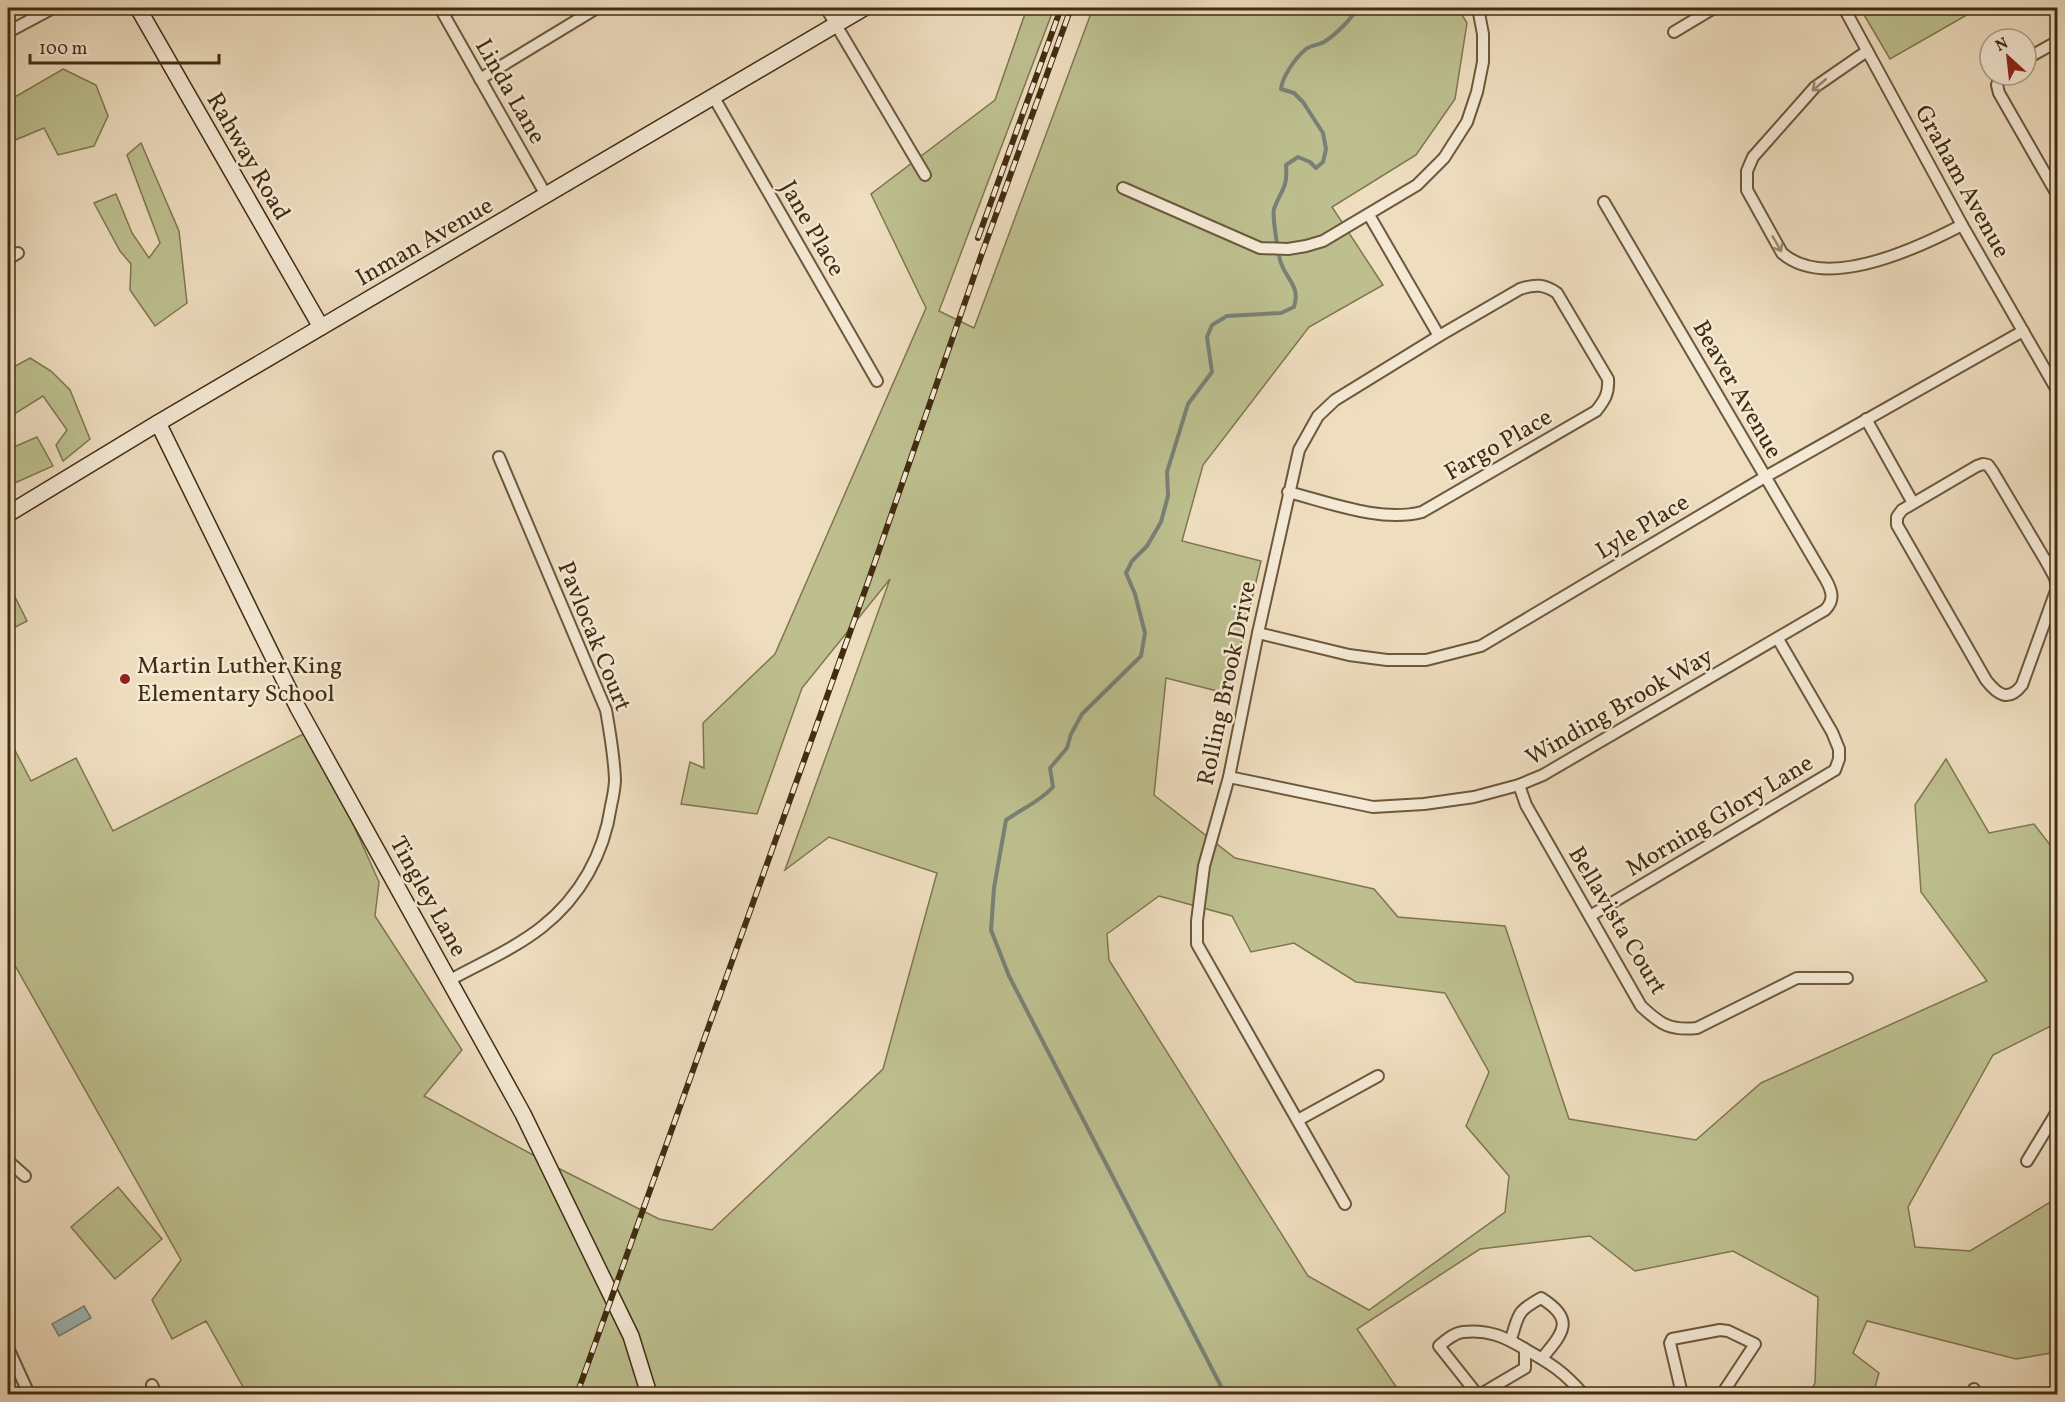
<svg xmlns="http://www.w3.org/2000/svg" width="2065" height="1402" font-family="Vollkorn,serif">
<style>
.green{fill:#bdbf8f;stroke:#80764f;stroke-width:1.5;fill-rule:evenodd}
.water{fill:#9cbaba;stroke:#788176;stroke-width:1.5}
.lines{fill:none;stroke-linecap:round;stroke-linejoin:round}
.stream{stroke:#788176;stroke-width:4}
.street-casing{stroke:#6d583b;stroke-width:14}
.secondary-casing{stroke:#422c0f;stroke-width:18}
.street{stroke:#f4e9d5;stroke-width:10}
.secondary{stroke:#f4e9d5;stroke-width:15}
.rail-casing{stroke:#422c0f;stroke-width:6}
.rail{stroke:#f4e9d5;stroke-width:4;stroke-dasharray:11;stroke-linecap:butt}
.oneway{stroke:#9b8a72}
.poi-dot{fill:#8f2418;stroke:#f4e9d5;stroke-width:2}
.labels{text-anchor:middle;stroke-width:5;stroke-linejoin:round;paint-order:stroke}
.street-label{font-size:24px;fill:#422c0f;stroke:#f4e9d5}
.poi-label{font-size:24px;fill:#422c0f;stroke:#f4e9d5;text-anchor:start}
</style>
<rect width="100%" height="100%" fill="#eeddbf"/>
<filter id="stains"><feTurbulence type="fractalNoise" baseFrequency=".00333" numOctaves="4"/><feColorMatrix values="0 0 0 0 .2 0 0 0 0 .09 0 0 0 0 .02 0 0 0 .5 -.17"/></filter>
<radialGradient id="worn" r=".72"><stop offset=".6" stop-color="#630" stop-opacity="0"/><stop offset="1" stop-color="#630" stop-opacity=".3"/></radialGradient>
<g class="green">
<path d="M 1027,8 L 1054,8 L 939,311 L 974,328 L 1093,8 L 1458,8 L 1467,23 L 1455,99 L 1416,155 L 1332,207 L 1383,285 L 1309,327 L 1203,465 L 1182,541 L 1261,561 L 1229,694 L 1166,678 L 1154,795 L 1235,858 L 1374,889 L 1398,917 L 1505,926 L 1569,1119 L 1696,1140 L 1761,1083 L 1987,981 L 1921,892 L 1915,805 L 1946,759 L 1989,833 L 2034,824 L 2057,854 L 2057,1023 L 1993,1055 L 1908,1207 L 1915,1247 L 1970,1251 L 2057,1198 L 2057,1352 L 2016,1359 L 1867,1321 L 1853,1353 L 1879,1373 L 1873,1394 L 1809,1394 L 1815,1383 L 1818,1297 L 1733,1251 L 1635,1271 L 1590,1236 L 1480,1249 L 1357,1329 L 1401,1394 L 1064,1394 L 1061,1389 L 1052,1394 L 247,1394 L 206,1321 L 172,1339 L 152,1300 L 181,1260 L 8,953 L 8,737 L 31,781 L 76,758 L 113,831 L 311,730 L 379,882 L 375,916 L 462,1050 L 424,1096 L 546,1162 L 659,1219 L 712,1230 L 883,1069 L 937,873 L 829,837 L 785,870 L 890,579 L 802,688 L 757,814 L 681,804 L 690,762 L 704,768 L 703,723 L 775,654 L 926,308 L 871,194 L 995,100 ZM 1159,896 L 1232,916 L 1251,952 L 1294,943 L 1356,982 L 1445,993 L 1489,1072 L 1466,1126 L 1509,1176 L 1505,1212 L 1369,1310 L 1308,1276 L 1109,960 L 1107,934 Z"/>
<path d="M 1860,8 L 1979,8 L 1890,59 Z"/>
<path d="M 63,69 L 96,85 L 108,116 L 94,146 L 58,155 L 44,128 L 8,143 L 8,101 Z"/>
<path d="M 141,143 L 179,231 L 187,303 L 155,326 L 130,290 L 131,264 L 120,251 L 94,203 L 116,194 L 132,233 L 149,258 L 160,243 L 127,155 Z"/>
<path d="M 30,358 L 51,371 L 70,390 L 90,439 L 63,461 L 56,445 L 67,430 L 43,396 L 8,418 L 8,370 Z"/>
<path d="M 8,436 L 14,447 L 37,437 L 53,466 L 8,486 Z"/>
<path d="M 8,583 L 27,621 L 8,631 Z"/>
<path d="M 118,1187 L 162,1239 L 115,1279 L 71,1227 Z"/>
</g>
<path class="water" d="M 84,1306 L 91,1318 L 59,1336 L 52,1324 Z"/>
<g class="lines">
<path class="stream" d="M 1225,1394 L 1009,976 L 991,930 L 994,888 L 1006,820 C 1023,808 1038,803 1053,787 L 1050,768 L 1067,748 L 1071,734 L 1082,714 L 1141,656 L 1145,633 L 1135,594 L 1126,573 L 1132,561 L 1147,546 L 1161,522 L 1168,496 L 1167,472 L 1188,404 L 1212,372 L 1207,337 L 1212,325 L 1227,316 L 1281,313 L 1294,307 C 1301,285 1285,279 1280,260 C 1278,251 1272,216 1274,209 C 1281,189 1288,189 1286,165 L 1298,157 L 1310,162 L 1316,168 L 1323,162 L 1326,149 L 1323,133 L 1303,102 L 1294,93 L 1281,89 C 1282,77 1296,57 1306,49 C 1311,45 1319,45 1324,42 C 1335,35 1352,19 1357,8"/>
<defs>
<g id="street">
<path d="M 440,8 L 546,195"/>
<path d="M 826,8 L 925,175"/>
<path d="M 1844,8 L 1962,225 L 2058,392"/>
<path d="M 8,32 L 53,8"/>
<path d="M 1674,32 L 1714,8"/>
<path d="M 1867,51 L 1815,87 L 1753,157 L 1747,171 L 1747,190 L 1782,253 C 1826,292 1918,248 1962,225"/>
<path d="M 2026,59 L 2058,41"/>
<path d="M 2000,75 L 1997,85 L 1999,93 L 2058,196"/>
<path d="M 480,79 L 597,8"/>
<path d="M 713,96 L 877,381"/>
<path d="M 1123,188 L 1260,248 L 1288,249 L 1306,246 L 1323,241 L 1417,185 L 1444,158 L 1467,122 L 1477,92 L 1483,62 L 1483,34 L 1478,8"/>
<path d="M 1369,215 L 1439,336"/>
<path d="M 8,259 L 18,253"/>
<path d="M 1866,419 L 1913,503"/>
<path d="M 1983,464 L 1988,465 L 1993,472 L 2047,563 L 2055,578 L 2057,588 L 2022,685 C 2008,703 1997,694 1986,680 L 1897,525 L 1897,517 L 1902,510 L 1977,466 Z"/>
<path d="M 1288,492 C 1328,502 1381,523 1422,512 L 1596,411 C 1605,400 1609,393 1608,379 L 1557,293 C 1544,284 1535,284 1520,289 L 1439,336 L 1335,400 L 1318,416 L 1299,450 L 1258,633 L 1229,777 L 1204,866 L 1197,921 L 1197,944 L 1345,1204"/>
<path d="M 2047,563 L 2058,557"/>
<path d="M 1258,633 L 1349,655 L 1387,660 L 1426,660 L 1481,646 L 1765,477 L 2023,331"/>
<path d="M 1229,777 L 1373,807 L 1424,804 L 1474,797 L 1519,785 L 1543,775 L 1825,610 C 1835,600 1832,591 1826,580 L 1604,202"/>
<path d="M 1519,785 L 1526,805 L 1641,1006 C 1660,1024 1670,1031 1697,1028 L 1797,978 L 1847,978"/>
<path d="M 1590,916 L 1835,770 L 1839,759 L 1839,749 L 1832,732 L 1778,639"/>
<path d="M 450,980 C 481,963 514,949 542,927 C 580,897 604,854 611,806 C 613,797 615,788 615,779 C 614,755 610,733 606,710 L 499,457"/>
<path d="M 1298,1120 L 1378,1076"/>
<path d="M 8,1161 L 25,1176"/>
<path d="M 2027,1161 L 2058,1110"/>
<path d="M 1511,1339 C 1519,1314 1516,1312 1541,1298 C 1575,1319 1564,1332 1543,1357"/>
<path d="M 8,1348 L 29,1394"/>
<path d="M 152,1385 L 156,1394"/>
<path d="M 1477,1394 L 1439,1346 C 1446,1340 1454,1333 1463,1332 C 1488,1329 1505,1337 1525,1349 C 1550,1363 1564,1372 1583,1394"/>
<path d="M 1481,1394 L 1525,1368 L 1525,1349"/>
<path d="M 1682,1394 L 1670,1343 L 1672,1339 L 1720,1330 L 1728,1331 L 1755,1344 L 1722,1394"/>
<path d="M 1972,1394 L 1974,1389"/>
</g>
<g id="secondary">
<path d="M 138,8 L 321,327"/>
<path d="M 158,423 L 298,708 L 523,1114 L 631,1336 L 649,1394"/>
<path d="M 8,514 L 158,423 L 864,8"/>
</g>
</defs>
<use href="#street" class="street-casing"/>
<use href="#secondary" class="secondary-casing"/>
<use href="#street" class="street"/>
<use href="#secondary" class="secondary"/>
<defs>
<g id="rail">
<path d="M 978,238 L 1061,8"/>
<path d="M 577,1394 L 868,582 L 981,256 L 1071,8"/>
</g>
</defs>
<use href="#rail" class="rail-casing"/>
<use href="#rail" class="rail"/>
</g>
<defs><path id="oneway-shaft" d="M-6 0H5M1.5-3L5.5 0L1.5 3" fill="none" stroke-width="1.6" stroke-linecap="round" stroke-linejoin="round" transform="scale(1.5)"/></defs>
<g class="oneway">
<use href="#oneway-shaft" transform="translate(1819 85) rotate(140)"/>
<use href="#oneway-shaft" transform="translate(1777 244) rotate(60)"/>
</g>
<circle class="poi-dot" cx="125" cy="679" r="6"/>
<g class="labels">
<g class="street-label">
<text transform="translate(511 91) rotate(60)" y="8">Linda Lane</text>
<text transform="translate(249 156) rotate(60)" y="8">Rahway Road</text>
<text transform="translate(1963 181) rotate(61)" y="8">Graham Avenue</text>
<text transform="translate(813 228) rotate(60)" y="8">Jane Place</text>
<text transform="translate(424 241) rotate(-30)" y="8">Inman Avenue</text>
<text transform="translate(1738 389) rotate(60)" y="8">Beaver Avenue</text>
<text transform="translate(1498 444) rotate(-30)" y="8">Fargo Place</text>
<text transform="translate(1642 526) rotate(-31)" y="8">Lyle Place</text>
<text transform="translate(595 636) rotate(68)" y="8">Pavlocak Court</text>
<text transform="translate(1226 683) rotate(-78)" y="8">Rolling Brook Drive</text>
<text transform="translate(1619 706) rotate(-30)" y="8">Winding Brook Way</text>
<text transform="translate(1719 815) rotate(-31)" y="8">Morning Glory Lane</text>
<text transform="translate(429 896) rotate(61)" y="8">Tingley Lane</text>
<text transform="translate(1618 920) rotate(59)" y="8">Bellavista Court</text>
</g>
<g class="poi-label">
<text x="137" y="673">Martin Luther King<tspan x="137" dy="28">Elementary School</tspan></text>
</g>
</g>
<rect width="2065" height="1402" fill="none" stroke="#eeddbf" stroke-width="30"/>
<rect x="9" y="9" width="2047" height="1384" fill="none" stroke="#422c0f" stroke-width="3"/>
<rect x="15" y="15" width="2035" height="1372" fill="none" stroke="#422c0f" stroke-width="1.5"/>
<g transform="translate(2008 57) rotate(333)"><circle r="28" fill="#f4e9d5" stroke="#ad9d86" stroke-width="1.5"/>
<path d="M0-4.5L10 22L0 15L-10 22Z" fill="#8f2418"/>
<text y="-9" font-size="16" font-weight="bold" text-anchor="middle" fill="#422c0f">N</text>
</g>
<path d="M30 54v9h189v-9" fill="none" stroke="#422c0f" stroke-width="3"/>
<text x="39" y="54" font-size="18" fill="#422c0f" stroke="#f4e9d5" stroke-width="4.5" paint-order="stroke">100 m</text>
<rect width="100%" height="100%" filter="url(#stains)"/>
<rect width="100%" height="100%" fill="url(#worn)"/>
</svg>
